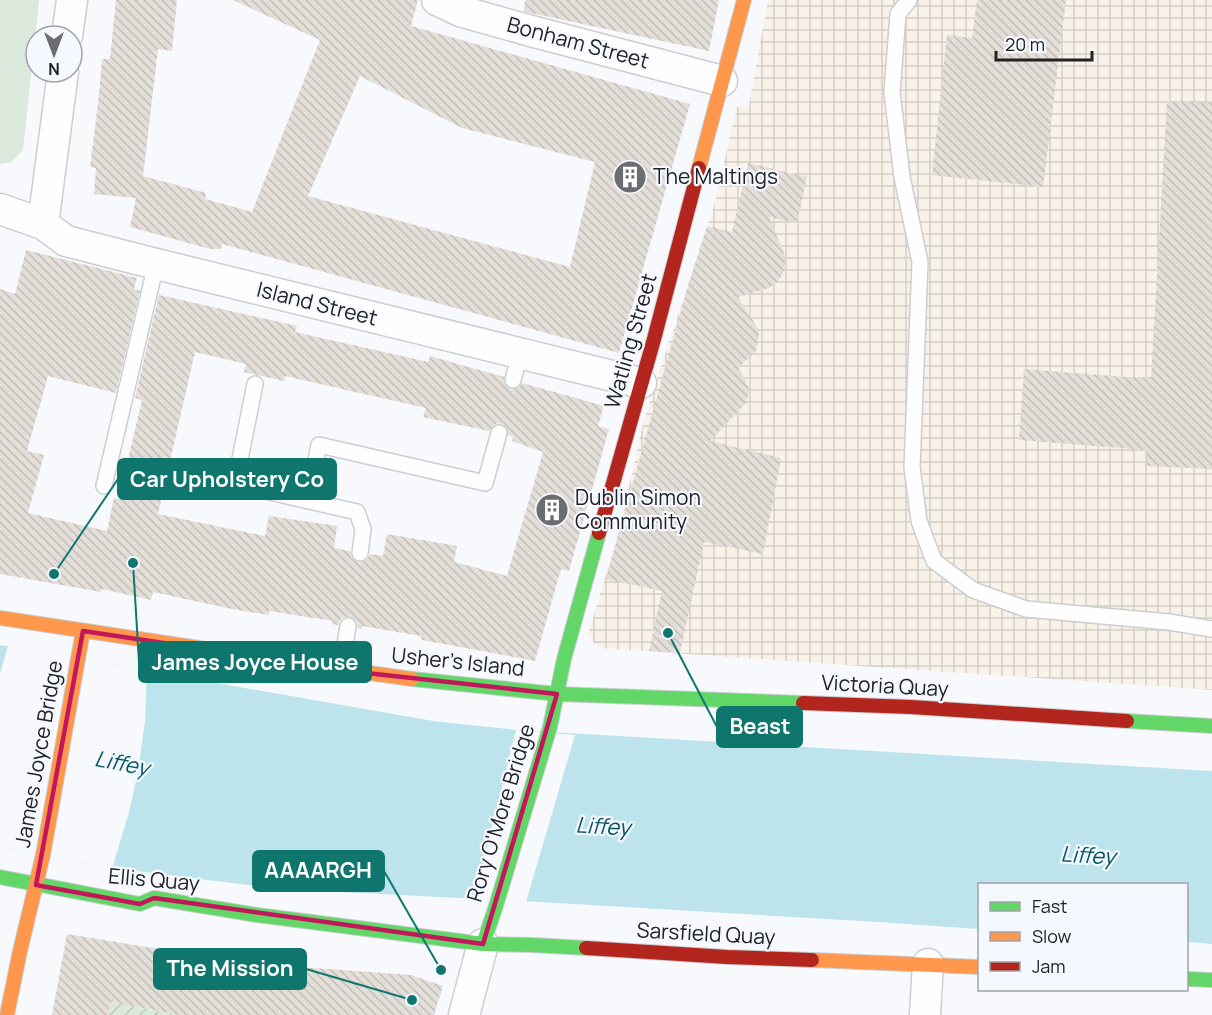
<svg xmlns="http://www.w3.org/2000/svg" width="1212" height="1015" font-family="Manrope,sans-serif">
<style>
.industrial{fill:url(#industrial-grid)}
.park{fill:#dae9db}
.garden{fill:url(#garden-furrows)}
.water{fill:#bde4ed}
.pier{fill:#f7f9fc}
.building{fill:url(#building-back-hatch);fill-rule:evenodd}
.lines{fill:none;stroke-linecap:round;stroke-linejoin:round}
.lane-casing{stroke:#ccced1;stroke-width:18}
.street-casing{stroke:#ccced1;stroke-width:33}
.fast-casing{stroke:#ccced1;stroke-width:16}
.slow-casing{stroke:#ccced1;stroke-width:16}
.jam-casing{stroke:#ccced1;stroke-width:16}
.lane{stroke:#fefeff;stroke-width:15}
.street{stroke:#fefeff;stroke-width:30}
.fast{stroke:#63d668;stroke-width:14}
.slow{stroke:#ff974d;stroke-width:14}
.jam{stroke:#b3261e;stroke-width:14}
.marked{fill:none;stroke:#c2185b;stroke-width:4.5;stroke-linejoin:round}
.labels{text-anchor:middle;stroke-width:4.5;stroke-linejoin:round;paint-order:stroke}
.street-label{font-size:21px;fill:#202225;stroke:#f5f8fe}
.poi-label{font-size:21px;fill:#202225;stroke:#f5f8fe;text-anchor:start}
.water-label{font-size:22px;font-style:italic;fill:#045662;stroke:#f5f8fe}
.leader{fill:none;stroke:#0f766e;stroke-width:2}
.callout-dot{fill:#0f766e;stroke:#f5f8fe;stroke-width:2}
.callout{fill:#0f766e;stroke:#0f766e;stroke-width:2}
.callout-label{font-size:22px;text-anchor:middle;font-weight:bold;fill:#fff}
</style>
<defs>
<pattern id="industrial-grid" width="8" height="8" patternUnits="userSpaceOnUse" patternTransform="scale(1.5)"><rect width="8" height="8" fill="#f8f2e8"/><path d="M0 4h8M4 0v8" fill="none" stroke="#d4cfc7"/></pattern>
<pattern id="garden-furrows" width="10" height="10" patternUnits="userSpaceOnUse" patternTransform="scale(1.5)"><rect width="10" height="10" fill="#dae9db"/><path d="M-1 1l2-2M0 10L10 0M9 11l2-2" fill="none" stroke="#bbc8bc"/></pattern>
<pattern id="building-back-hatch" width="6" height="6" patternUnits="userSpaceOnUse" patternTransform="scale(1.5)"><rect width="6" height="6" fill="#e3ded8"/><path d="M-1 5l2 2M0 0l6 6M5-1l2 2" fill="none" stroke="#c2beb9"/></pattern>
</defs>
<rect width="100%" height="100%" fill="#f7f9fc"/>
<path class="industrial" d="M 768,0 L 1212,0 L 1212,690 L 598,648 L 588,635 L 620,527 L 643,424 L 657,379 L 712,213 L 737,107 L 749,105 Z"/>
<path class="park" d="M 0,0 L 39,0 L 23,150 L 11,162 L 0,164 Z"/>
<path class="garden" d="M 111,1002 L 179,1015 L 108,1015 Z"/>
<path class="water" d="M 0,645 L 433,721 L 516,730 L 1212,771 L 1212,944 L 1187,942 L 1186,884 L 980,884 L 979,929 L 878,922 L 540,902 L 279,889 L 112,868 L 0,847 Z"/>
<g class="pier">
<path d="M 8,646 L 147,671 L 145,721 L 138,772 L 128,816 L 112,868 L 0,847 L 0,674 Z"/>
<path d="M 516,730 L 575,735 L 526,902 L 474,900 Z"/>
</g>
<g class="building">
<path d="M 116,0 L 177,0 L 172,51 L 158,49 L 143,176 L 206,193 L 205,199 L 252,212 L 320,40 L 233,0 L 418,0 L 411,26 L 690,104 L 619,353 L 222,244 L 221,249 L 210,249 L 130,227 L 136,198 L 94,194 L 96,168 L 90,167 L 99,95 L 102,59 L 110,59 ZM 360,76 L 462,128 L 595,162 L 570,267 L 308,196 Z"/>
<path d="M 525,0 L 719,0 L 709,51 L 526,12 L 524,11 Z"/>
<path d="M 977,0 L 1066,0 L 1043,187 L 932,175 L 947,35 L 972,38 Z"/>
<path d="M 1167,101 L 1212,103 L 1212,469 L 1147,466 L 1147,450 L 1019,440 L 1024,369 L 1151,379 Z"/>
<path d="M 748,163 L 807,177 L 797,223 L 769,217 L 785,256 L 785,265 L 783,274 L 777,282 L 769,288 L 738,297 L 758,329 L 759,336 L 756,351 L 738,368 L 747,383 L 749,390 L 748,397 L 745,404 L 710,441 L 781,458 L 763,554 L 704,542 L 680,653 L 649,651 L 662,591 L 606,579 L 687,289 L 707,226 L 732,232 Z"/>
<path d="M 26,250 L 137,278 L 134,289 L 140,291 L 116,393 L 48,376 L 27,451 L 44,455 L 28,513 L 107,531 L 114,498 L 119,499 L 142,400 L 135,398 L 159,295 L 297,326 L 295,332 L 428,362 L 430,356 L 504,377 L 504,382 L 506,386 L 511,390 L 519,387 L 522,383 L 604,406 L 598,426 L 609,429 L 569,571 L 561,569 L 535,661 L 422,640 L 421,636 L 362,626 L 362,629 L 358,628 L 357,622 L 350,617 L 344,617 L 340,620 L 338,625 L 332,624 L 333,621 L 269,611 L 269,615 L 232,609 L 153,592 L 151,600 L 102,589 L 101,592 L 0,574 L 0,289 L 15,294 ZM 195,352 L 246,364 L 244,372 L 284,381 L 285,376 L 426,408 L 423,417 L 489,431 L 493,426 L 497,423 L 502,424 L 506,427 L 508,435 L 513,436 L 512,441 L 543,452 L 507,576 L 454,562 L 457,546 L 387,534 L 383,556 L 370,554 L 367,559 L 359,563 L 355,561 L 351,557 L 350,551 L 334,548 L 337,526 L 269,516 L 265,536 L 158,514 Z"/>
<path d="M 67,934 L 244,963 L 411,975 L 443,986 L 434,1015 L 179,1015 L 111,1002 L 108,1015 L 52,1015 Z"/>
</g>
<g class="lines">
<defs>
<g id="lane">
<path d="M 909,0 L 898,14 L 892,92 L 902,177 L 920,262 L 912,467 L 919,521 L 934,561 L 973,590 L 1026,609 L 1169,622 L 1212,629"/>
<path d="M 513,380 L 520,353"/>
<path d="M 255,384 L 235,484 L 357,512 L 363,529 L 360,553"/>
<path d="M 104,486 L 156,264"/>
<path d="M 308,500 L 319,445 L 485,483 L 499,433"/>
<path d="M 341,669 L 348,626"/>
</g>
<g id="street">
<path d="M 437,0 L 460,11 L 531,31 L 722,81"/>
<path d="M 67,36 L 72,0"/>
<path d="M 0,209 L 43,224 L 66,241 L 156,264 L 641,383"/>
<path d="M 43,224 L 63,72"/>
<path d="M 464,1015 L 483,944"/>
<path d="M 925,1015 L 928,964"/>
</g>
<g id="fast">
<path d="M 412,679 L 557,694 L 803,703"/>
<path d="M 1127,721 L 1212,726"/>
<path d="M 0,877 L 140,904 L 154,898 L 257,915 L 483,944 L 532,945 L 586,948"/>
<path d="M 483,944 L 495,909 L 550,727 L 564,659 L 599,533"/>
<path d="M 1186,979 L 1212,980"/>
</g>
<g id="slow">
<path d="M 699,168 L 744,0"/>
<path d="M 0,618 L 278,660 L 412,679"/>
<path d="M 812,960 L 980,967"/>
<path d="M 7,1015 L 20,951 L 43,855 L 83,631"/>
</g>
<g id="jam">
<path d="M 599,533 L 654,339 L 699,168"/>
<path d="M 803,703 L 911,707 L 1127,721"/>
<path d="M 586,948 L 727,957 L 812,960"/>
</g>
</defs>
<use href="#lane" class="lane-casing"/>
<use href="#street" class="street-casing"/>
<use href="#fast" class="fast-casing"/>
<use href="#slow" class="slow-casing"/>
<use href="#jam" class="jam-casing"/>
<use href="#lane" class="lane"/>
<use href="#street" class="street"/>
<use href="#fast" class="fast"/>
<use href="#slow" class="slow"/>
<use href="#jam" class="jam"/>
</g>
<path class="marked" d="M 83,631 L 366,673 L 557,694 L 483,944 L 154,898 L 140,904 L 36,885 Z"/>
<defs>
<symbol id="building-disc" viewBox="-11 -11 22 22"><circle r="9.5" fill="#6b6d70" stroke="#f5f8fe"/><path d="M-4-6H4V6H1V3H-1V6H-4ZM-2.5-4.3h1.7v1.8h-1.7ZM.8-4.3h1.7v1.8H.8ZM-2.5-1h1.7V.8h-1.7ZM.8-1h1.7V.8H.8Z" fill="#fff"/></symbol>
</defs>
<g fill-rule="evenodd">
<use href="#building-disc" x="611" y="158" width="38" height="38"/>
<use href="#building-disc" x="533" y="491" width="38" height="38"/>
</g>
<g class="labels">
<g class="street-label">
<text transform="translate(578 43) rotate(15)" y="7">Bonham Street</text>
<text transform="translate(317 304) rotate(14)" y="7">Island Street</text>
<text transform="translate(631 341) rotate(-74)" y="7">Watling Street</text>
<text transform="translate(458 662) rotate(6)" y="7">Usher's Island</text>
<text transform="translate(885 686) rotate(3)" y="7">Victoria Quay</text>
<text transform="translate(39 754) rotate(-80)" y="7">James Joyce Bridge</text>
<text transform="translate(501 813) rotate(-73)" y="7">Rory O'More Bridge</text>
<text transform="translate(154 880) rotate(5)" y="7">Ellis Quay</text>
<text transform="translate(706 934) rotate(3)" y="7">Sarsfield Quay</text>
</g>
<g class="poi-label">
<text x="653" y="184">The Maltings</text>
<text x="575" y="505">Dublin Simon<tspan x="575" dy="24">Community</tspan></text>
</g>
<g class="water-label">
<text transform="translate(122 763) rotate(11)" y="8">Liffey</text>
<text transform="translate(603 826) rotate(3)" y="8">Liffey</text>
<text transform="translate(1088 855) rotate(3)" y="8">Liffey</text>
</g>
</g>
<path class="leader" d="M54 574L118 479M133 563L139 662M668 633L717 727M441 970L384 871M412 1000L306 969"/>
<g class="callout-dot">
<circle cx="54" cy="574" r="6"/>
<circle cx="133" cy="563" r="6"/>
<circle cx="668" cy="633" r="6"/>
<circle cx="441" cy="970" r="6"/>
<circle cx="412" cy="1000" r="6"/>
</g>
<g class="callout">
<rect x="118" y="459" width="218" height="40" rx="6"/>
<rect x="139" y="642" width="232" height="40" rx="6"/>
<rect x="717" y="707" width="85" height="40" rx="6"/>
<rect x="253" y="851" width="131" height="40" rx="6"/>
<rect x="154" y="949" width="152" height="40" rx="6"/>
</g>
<g class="callout-label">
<text x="227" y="487">Car Upholstery Co</text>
<text x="255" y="670">James Joyce House</text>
<text x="760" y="734">Beast</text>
<text x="318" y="878">AAAARGH</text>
<text x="230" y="976">The Mission</text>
</g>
<rect x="978" y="883" width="210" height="108" fill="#f5f8fe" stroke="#a0a2a7" stroke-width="1.5"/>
<rect x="990" y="902" width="30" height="9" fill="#63d668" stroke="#a0a2a7" stroke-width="1.5"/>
<text x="1032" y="913" font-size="18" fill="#202225">Fast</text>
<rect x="990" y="932" width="30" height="9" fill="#ff974d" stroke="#a0a2a7" stroke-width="1.5"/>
<text x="1032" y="943" font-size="18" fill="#202225">Slow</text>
<rect x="990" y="962" width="30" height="9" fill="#b3261e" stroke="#a0a2a7" stroke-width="1.5"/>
<text x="1032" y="973" font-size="18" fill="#202225">Jam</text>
<g transform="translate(54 54) rotate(180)"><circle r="28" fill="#f5f8fe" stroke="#a0a2a7" stroke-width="1.5"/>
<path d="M0-4.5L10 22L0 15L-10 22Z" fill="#6b6d70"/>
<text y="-9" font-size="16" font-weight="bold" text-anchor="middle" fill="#202225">N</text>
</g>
<path d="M996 51v9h96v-9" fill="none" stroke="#202225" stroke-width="3"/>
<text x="1005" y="51" font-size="18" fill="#202225" stroke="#f5f8fe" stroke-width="4.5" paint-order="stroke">20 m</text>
</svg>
